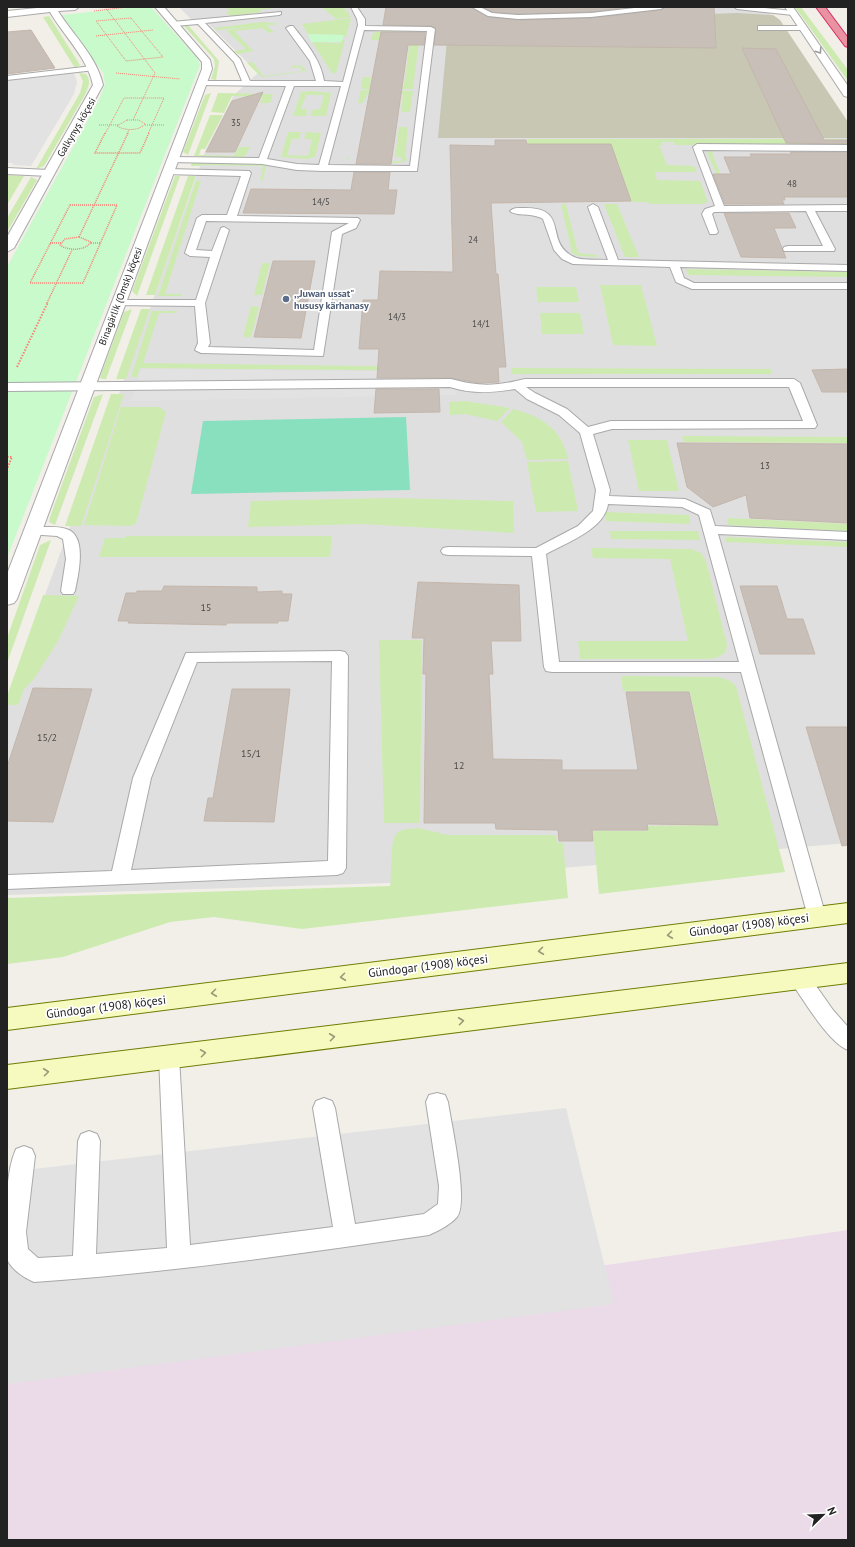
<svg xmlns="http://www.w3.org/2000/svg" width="855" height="1547" font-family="'PT Sans',sans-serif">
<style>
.residential{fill:#e0dfdf}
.industrial{fill:#ebdbe8}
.construction{fill:#c7c7b4}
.grass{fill:#cdebb0}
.park{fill:#c8facc}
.pitch{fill:#88e0be}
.parking{fill:#e2e2e2}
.building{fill:#c7bfb8;stroke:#c4b6ab}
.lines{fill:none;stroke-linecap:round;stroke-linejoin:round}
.lane-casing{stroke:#a9a9a9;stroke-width:2}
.street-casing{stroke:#a9a9a9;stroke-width:2}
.secondary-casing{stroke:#707d05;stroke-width:2}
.highway-casing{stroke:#dc2a67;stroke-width:2}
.path-far2{stroke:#fa8072;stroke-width:1;stroke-dasharray:1 1;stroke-linecap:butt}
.path-far1{stroke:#fa8072;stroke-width:1.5;stroke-dasharray:1 1;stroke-linecap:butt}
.path{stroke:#fa8072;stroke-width:2;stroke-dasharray:1.5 1.5;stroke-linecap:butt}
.lane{fill:#fff;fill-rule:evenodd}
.street{fill:#fff;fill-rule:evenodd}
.secondary{fill:#f7fabf;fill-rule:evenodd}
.highway{fill:#e892a2;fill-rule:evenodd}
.oneway{stroke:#9c9c9c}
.oneway2{stroke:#979978}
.service-dot{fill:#5c6f8a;stroke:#fff;stroke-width:1.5}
.labels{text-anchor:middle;stroke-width:3.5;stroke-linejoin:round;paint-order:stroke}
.far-number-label{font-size:9px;fill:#4b4948}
.far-street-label{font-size:10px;fill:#222;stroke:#fff}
.far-service-label{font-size:10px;font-weight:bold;fill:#4e5e75;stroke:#fff;text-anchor:start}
.number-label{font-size:10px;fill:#4b4948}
.street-label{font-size:12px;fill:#222;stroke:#fff}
</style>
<rect width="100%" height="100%" fill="#f2efe9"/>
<path class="residential" d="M 179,7 L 765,7 L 848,123 L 848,843 L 389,883 L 7,895 L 7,698 L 141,334 L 206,149 L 234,95 L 258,73 L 208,23 L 192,20 Z"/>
<path class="industrial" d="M 848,1230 L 848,1540 L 7,1540 L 7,1352 Z"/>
<path class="construction" d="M 737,13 L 773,15 L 780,20 L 848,122 L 848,138 L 438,138 L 449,18 L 709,19 L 709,14 Z"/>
<g class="grass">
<path d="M 226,7 L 274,7 L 275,8 L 259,10 L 261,12 L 230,16 L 226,12 L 230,11 Z"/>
<path d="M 322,7 L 343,7 L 351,17 L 336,19 Z"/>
<path d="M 795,7 L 801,7 L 848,70 L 848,81 Z"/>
<path d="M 49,16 L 80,65 L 75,68 L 43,17 Z"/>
<path d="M 351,18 L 346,37 L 343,37 L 344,35 L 308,34 L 302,24 Z"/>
<path d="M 262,22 L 281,24 L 217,30 L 215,28 Z"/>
<path d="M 188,25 L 219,61 L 216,80 L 211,79 L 215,66 L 214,59 L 184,26 Z"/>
<path d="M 266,25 L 274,32 L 268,33 L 263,28 L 234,31 L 253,51 L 238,54 L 234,51 L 246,49 L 226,30 Z"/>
<path d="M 382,31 L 413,32 L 420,34 L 413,89 L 361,89 L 363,77 L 371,77 L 370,86 L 404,86 L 411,33 L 380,33 L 379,40 L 371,40 L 373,33 Z"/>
<path d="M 342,40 L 345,40 L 336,73 L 332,73 L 312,42 L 341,43 Z"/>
<path d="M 253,62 L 263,76 L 303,71 L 299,67 L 293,68 L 291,66 L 300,65 L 307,71 L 263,77 L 259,75 L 247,63 Z"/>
<path d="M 79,73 L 86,74 C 91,81 89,85 86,93 L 44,166 L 36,169 L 80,93 L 83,81 Z"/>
<path d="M 361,90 L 413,91 L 410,112 L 401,112 L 403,94 L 367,94 L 363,103 L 358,103 Z"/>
<path d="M 311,91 L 331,93 L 326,116 L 310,116 L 312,110 L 320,109 L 324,95 L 306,95 L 301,109 L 307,109 L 306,116 L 293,116 L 301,92 Z"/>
<path d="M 211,93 L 188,155 L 183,152 L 205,95 Z"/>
<path d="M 218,93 L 270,94 L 273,95 L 270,103 L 260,103 L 262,97 L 232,96 L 224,113 L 211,112 Z"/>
<path d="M 210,115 L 223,115 L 205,149 L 201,149 L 199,155 L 234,156 L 239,147 L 250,147 L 245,156 L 239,158 L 194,156 Z"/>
<path d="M 399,127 L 408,127 L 405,158 L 407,158 L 406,161 C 397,165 353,164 346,158 L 348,157 L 350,160 L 360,162 L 401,161 L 402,157 L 395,157 Z"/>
<path d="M 288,132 L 301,132 L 299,139 L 292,139 L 287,155 L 308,156 L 312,139 L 304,139 L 306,132 L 321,133 L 315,157 L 307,159 L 281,157 Z"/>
<path d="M 527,139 L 841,139 L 845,145 L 675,145 L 673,142 L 662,142 L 663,145 L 659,145 L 667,165 L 694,166 L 697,172 L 655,172 L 657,180 L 700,181 L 708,202 L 701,204 L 649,204 L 648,202 L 629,202 L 611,144 L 528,144 Z"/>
<path d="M 712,150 L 749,150 L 750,151 L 714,151 L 712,153 L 722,178 L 718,178 L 707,153 Z"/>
<path d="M 192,163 L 201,163 L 266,165 L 263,180 L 260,180 L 263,166 L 201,165 L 200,166 L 191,166 Z"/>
<path d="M 7,175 L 24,176 L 7,205 Z"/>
<path d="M 175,176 L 180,176 L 137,296 L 132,291 Z"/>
<path d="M 188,176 L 196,176 L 155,295 L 146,295 Z"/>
<path d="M 31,177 L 37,180 L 7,232 L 7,218 Z"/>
<path d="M 196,181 L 201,181 L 165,294 L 182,294 L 181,296 L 158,296 Z"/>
<path d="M 561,204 L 566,204 L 578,253 L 598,255 L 598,257 L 578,256 L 572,253 Z"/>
<path d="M 604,204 L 617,204 L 639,257 L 625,257 Z"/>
<path d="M 262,263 L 270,263 L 262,295 L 254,295 Z"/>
<path d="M 686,269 L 848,272 L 848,277 L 688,275 Z"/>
<path d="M 600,285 L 641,285 L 657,346 L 613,345 Z"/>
<path d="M 536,287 L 576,287 L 579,302 L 538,302 Z"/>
<path d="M 251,306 L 259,307 L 251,337 L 243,337 Z"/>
<path d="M 132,309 L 106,379 L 102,379 L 100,377 L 124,312 Z"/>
<path d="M 141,309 L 150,309 L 126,379 L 116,379 Z"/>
<path d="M 152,311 L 177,311 L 176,313 L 159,313 L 143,363 L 138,363 L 449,367 L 449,371 L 140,368 L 137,377 L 131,377 Z"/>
<path d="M 540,313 L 580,313 L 584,334 L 542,334 Z"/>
<path d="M 511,368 L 771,369 L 772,374 L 511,374 Z"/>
<path d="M 103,394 L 55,525 L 49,522 L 50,517 L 94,397 Z"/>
<path d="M 111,394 L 124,394 L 81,526 L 65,526 Z"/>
<path d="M 465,401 L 510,408 L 497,421 L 465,414 L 450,415 L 449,402 Z"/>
<path d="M 121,407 L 159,407 L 166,412 L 136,524 L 130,526 L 84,525 Z"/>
<path d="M 513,409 C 541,416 562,429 568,459 L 527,460 L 522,442 L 501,422 Z"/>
<path d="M 682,436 L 848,437 L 848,443 L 684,442 Z"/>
<path d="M 628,440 L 667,440 L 679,491 L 639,491 Z"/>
<path d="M 568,461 L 578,511 L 536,512 L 527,462 Z"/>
<path d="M 390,498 L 513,501 L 514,533 L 363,524 L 248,527 L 251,501 Z"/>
<path d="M 605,512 L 689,515 L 690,524 L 606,521 Z"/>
<path d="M 727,518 L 848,524 L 848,531 L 728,525 Z"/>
<path d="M 610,531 L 698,531 L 700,540 L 611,539 Z"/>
<path d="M 126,536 L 332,536 L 330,557 L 99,557 L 105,538 L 125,538 Z"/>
<path d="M 725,537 L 848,542 L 848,547 L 726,542 Z"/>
<path d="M 51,540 L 7,663 L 7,638 L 40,545 Z"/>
<path d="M 591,548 L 691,549 L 701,553 L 706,561 L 727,645 L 725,653 L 716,658 L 707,659 L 580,659 L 578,641 L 688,641 L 670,559 L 593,558 Z"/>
<path d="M 43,595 L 79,596 L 58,641 L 34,679 L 24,689 L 18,705 L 7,705 L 7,696 Z"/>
<path d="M 379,640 L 422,640 L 420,823 L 384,823 Z"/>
<path d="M 621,676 L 719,677 L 730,681 L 736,686 L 785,872 L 599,894 L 593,831 L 648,831 L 648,826 L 719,825 L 690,692 L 623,691 Z"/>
<path d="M 418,828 L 448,835 L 556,835 L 557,843 L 563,843 L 568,898 L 302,929 L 214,917 L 170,922 L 63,957 L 7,964 L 7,898 L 390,886 C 392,875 389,841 397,833 C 402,828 412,829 418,828 Z"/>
</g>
<g class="park">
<path d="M 135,7 L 151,7 L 197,58 L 200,65 L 7,558 L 7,267 L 99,100 L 105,84 L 103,73 L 62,15 Z"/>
<path d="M 308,34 L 344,35 L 341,42 L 311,42 Z"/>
</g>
<path class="pitch" d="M 406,417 L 410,490 L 191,494 L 203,421 Z"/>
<g class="parking">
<path d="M 74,73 L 77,82 L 74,94 L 31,166 L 12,165 L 13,163 L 7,163 L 7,80 Z"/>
<path d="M 141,369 L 456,372 L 457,395 L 131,401 Z"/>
<path d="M 566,1108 L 614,1304 L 7,1384 L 7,1172 Z"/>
</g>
<g class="building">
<path d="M 386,7 L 471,7 L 488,17 L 518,20 L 591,18 L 661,10 L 665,7 L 714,7 L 716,48 L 434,45 L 436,29 L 432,26 L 383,25 Z"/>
<path d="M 483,7 L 630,7 L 591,12 L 518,14 L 492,12 Z"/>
<path d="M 31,30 L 55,68 L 7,74 L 7,32 Z"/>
<path d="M 381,32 L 425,32 L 424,45 L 408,45 L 391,164 L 356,164 Z"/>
<path d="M 742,48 L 776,49 L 824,140 L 848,140 L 848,144 L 786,143 Z"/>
<path d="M 263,92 L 235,152 L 206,152 L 232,101 Z"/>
<path d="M 495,140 L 526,140 L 527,144 L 611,144 L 631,201 L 491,203 L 496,274 L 498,274 L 506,367 L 498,367 L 499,382 L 479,383 L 451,378 L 377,378 L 379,349 L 359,349 L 363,300 L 378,300 L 380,271 L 453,272 L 450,145 L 495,146 Z"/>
<path d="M 790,152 L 848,152 L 848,197 L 784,197 L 785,200 L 782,200 L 784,204 L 725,204 L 713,174 L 731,174 L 724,157 L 752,157 L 750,154 L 792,154 Z"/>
<path d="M 354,172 L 390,172 L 388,190 L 397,190 L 394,214 L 243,213 L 251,189 L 351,190 Z"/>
<path d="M 724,213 L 789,213 L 796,228 L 774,228 L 786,258 L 741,257 Z"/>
<path d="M 273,261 L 315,261 L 301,338 L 254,337 Z"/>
<path d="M 848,369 L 848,392 L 822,392 L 812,370 Z"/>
<path d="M 376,389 L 439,389 L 440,412 L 374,413 Z"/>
<path d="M 677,443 L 848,444 L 848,523 L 750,518 L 746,495 L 713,507 L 687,487 Z"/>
<path d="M 418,582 L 519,585 L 521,641 L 491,641 L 493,674 L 489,674 L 493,759 L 562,760 L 562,770 L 638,770 L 626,692 L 689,692 L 718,825 L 647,824 L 648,830 L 592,830 L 593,841 L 559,841 L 558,830 L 496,829 L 495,823 L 424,823 L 426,674 L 423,674 L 424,638 L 412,638 Z"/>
<path d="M 164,586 L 257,587 L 257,592 L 282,591 L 282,594 L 292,594 L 288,621 L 278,621 L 278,623 L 227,623 L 226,625 L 128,623 L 129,621 L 118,621 L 126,593 L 136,593 L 137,591 L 162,591 Z"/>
<path d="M 740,586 L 777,586 L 787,619 L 803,619 L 815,654 L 760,654 Z"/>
<path d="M 33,688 L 92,689 L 53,822 L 7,821 L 7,767 Z"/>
<path d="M 232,689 L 290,689 L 274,822 L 204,821 L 208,798 L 213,798 Z"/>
<path d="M 806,727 L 848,727 L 848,845 L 842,846 Z"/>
</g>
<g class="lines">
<defs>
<g id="lane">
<path d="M 351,7 L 357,7 L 365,19 L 365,26 L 431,27 L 435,29 L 417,171 L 323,171 L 297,170 L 262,164 L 170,162 L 170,158 L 173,157 L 259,158 L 286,86 L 199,85 L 199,81 L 242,81 L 234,62 L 198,24 L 175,26 L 171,24 L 172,22 L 281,12 L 281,14 L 279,15 L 205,23 L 240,59 L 250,81 L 316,81 L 310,61 L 286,28 L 290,26 L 293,26 C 306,43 321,60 324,81 L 343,82 L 358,25 L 357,19 ZM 364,30 L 427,31 L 410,166 L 328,165 ZM 294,86 L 341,86 L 319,165 L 297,164 L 267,159 Z"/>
<path d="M 472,7 L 480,7 L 492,13 L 518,15 L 591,13 L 643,7 L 664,7 L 661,9 L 591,17 L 518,19 L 488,16 Z"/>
<path d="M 734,7 L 756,7 L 793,11 L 796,13 L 793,15 L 737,9 Z"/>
<path d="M 758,26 L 803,26 L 807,28 L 803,30 L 758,30 Z"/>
<path d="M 92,66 L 96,68 L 95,70 L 7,80 L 7,76 Z"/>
<path d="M 697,144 L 848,145 L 848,151 L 702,150 L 724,206 L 848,205 L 848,211 L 815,211 L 835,249 L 834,251 L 784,251 L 783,249 L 784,247 L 788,246 L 823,246 L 806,211 L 714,212 L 712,214 L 718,232 L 716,234 L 710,234 L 702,214 L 705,209 L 715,206 L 693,147 Z"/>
<path d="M 7,168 L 49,170 L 54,173 L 49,176 L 7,174 Z"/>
<path d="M 168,169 L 249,171 L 251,173 L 237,216 L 358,218 L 360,220 L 356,228 L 342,234 L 323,356 L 201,353 L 195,350 L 198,343 L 195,306 L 114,305 L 113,303 L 118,300 L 196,300 L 210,257 L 190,256 L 185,253 L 197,218 L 202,215 L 227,215 L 241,176 L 165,174 L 165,170 ZM 206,221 L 349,223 L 332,232 L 314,350 L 208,347 L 210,343 L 205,303 L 229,230 L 224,227 L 221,228 L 212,251 L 196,250 Z"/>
<path d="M 593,204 L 598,207 L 618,260 L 848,265 L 848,271 L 680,267 L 684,278 L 694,283 L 848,283 L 848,289 L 692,289 L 676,282 L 670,267 L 573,264 L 562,259 L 554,250 L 543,219 C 532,212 516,217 510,211 C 514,207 519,208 525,208 C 568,208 546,238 569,254 C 579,262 595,259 608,260 L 588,207 Z"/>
<path d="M 451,379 C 480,387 496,386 525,379 L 794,379 L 800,383 L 817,425 L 815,428 L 612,429 L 593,434 L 610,490 L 609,496 L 685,499 L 710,510 L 715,526 L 848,532 L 848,540 L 718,534 L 826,917 L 824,922 L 817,924 L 810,922 L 808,917 L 741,672 L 552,672 L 546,671 L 544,667 L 532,556 L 448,555 L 443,554 L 441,551 L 443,548 L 448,547 L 536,548 L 578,526 L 593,511 L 596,490 L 580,433 L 559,415 L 527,399 L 515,389 C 492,393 471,394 450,387 L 7,391 L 7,383 ZM 526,387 L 789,387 L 803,421 L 611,421 L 588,427 L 567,409 L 535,393 ZM 608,504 L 682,507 L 699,515 L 739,662 L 559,662 L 546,554 C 566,543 605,529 608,504 Z"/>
<path d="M 32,527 C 44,528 58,525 69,530 C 87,539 78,576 75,591 L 73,594 L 63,594 L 61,591 L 66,559 L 63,539 L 57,536 L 27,534 L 25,531 L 27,528 Z"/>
<path d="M 340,651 L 345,652 L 348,656 L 346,868 L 343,873 L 337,875 L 7,889 L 7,875 L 112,871 L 133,778 L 186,653 ZM 332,661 L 328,861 L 131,870 L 151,778 L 197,662 Z"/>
<path d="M 800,971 L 807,973 L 833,1010 L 848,1027 L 848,1050 C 829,1043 805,1002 793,985 L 790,979 L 793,973 Z"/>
<path d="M 169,1048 L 176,1051 L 179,1057 L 190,1245 L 333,1227 L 313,1108 L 316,1101 L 324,1098 L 332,1101 L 335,1108 L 355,1224 L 424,1214 L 438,1204 L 439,1186 L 426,1102 L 429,1095 L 437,1093 L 445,1095 L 448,1102 C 451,1123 469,1202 457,1217 C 451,1224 438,1231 429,1235 C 298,1254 166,1273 34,1282 C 24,1278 11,1269 7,1259 C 7,1227 3,1178 16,1149 L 24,1146 L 32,1149 L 35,1156 L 26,1232 L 28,1249 L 38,1258 L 73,1256 L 78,1141 L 81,1134 L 89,1131 L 97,1134 L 100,1141 L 96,1254 L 167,1248 L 159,1057 L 162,1051 Z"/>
</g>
<g id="street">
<path d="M 47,7 L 79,7 L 75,10 L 58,11 C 73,35 97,57 103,85 L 14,248 L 7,252 L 7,237 L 93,85 C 87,57 64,36 50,12 L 7,17 L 7,11 Z"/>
<path d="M 155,7 L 164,7 L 210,60 L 212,69 L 17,599 L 14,603 L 7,605 L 7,574 L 202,69 L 202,62 Z"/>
<path d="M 785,7 L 793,7 L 848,86 L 848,97 L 844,96 Z"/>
</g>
<g id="secondary">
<path d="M 848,903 L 848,923 L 7,1030 L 7,1008 Z"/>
<path d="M 848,963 L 848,983 L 7,1089 L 7,1065 Z"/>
</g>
<path id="highway" d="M 816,7 L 825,7 L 848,38 L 848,47 L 845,46 Z"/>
</defs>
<use href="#lane" class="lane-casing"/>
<use href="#street" class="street-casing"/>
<use href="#secondary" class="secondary-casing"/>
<use href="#highway" class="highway-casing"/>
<g class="path-far2">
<path d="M 105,7 L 155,73 L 133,120"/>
<path d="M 94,11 L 128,7"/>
<path d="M 131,18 L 163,57 L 126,61 L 96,21 Z"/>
<path d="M 96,36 L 153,30"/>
<path d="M 116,73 L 180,79"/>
<path d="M 127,120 L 139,120 L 145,124 C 139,131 125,131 117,126 Z"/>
<path d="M 99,125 L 118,125"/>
<path d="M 145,125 L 164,125"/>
<path d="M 105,134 L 124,98 L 164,98 L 148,134"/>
<path d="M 127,134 L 129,130"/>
</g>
<g class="path-far1">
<path d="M 105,133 L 95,153 L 140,153 L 149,133"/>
<path d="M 70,205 L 117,205 L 83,283 L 30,283 Z"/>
<path d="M 79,237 L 128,133"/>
<path d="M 79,237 L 91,242 C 85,251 68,251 60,245 L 65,239 Z"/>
<path d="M 50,243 L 61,243"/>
<path d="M 91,243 L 100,243"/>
<path d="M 47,303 L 72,250"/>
</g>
<g class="path">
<path d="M 17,367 L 48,302"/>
<path d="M 7,457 L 12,457 L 7,469"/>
</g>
<use href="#lane" class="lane"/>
<use href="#street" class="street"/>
<use href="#secondary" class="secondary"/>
<use href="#highway" class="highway"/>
</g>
<defs><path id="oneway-chevron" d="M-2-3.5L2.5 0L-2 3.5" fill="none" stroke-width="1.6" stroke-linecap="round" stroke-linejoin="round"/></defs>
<use class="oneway" href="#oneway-chevron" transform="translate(819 51) rotate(56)"/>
<g class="oneway2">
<use href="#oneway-chevron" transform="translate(670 935) rotate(173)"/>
<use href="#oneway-chevron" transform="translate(541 951) rotate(173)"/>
<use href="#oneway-chevron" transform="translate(343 977) rotate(173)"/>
<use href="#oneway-chevron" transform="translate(214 993) rotate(173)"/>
<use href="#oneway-chevron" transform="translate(461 1021) rotate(-7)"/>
<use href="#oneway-chevron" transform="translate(332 1037) rotate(-7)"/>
<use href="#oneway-chevron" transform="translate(203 1053) rotate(-7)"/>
<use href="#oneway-chevron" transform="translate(46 1072) rotate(-7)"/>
</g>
<circle class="service-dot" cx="286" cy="299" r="4"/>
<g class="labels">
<g class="far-number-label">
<text x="236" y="126">35</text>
<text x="792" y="187">48</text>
<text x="321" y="205">14/5</text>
<text x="473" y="243">24</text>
<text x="397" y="320">14/3</text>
<text x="481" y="327">14/1</text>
<text x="765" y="469">13</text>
</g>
<g class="far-street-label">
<text transform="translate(76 127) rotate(-60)" y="4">Galkynyş köçesi</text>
<text transform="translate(120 296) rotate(-69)" y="4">Binagärlik (Omsk) köçesi</text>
</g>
<g class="far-service-label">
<text x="294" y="297">,,Juwan ussat"<tspan x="294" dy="12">hususy kärhanasy</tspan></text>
</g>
<g class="number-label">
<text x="206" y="611">15</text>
<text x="47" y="741">15/2</text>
<text x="251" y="757">15/1</text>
<text x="459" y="769">12</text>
</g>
<g class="street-label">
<text transform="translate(749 925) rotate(-7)" y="4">Gündogar (1908) köçesi</text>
<text transform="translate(428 966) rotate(-7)" y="4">Gündogar (1908) köçesi</text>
<text transform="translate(106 1007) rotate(-7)" y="4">Gündogar (1908) köçesi</text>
</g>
</g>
<rect width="855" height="1547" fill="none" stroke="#222222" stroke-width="16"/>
<g transform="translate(823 1515) rotate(67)" stroke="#ffffff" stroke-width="3" paint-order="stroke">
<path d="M0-3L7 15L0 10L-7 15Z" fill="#222222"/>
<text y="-6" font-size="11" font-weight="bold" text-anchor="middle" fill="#222222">N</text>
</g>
</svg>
